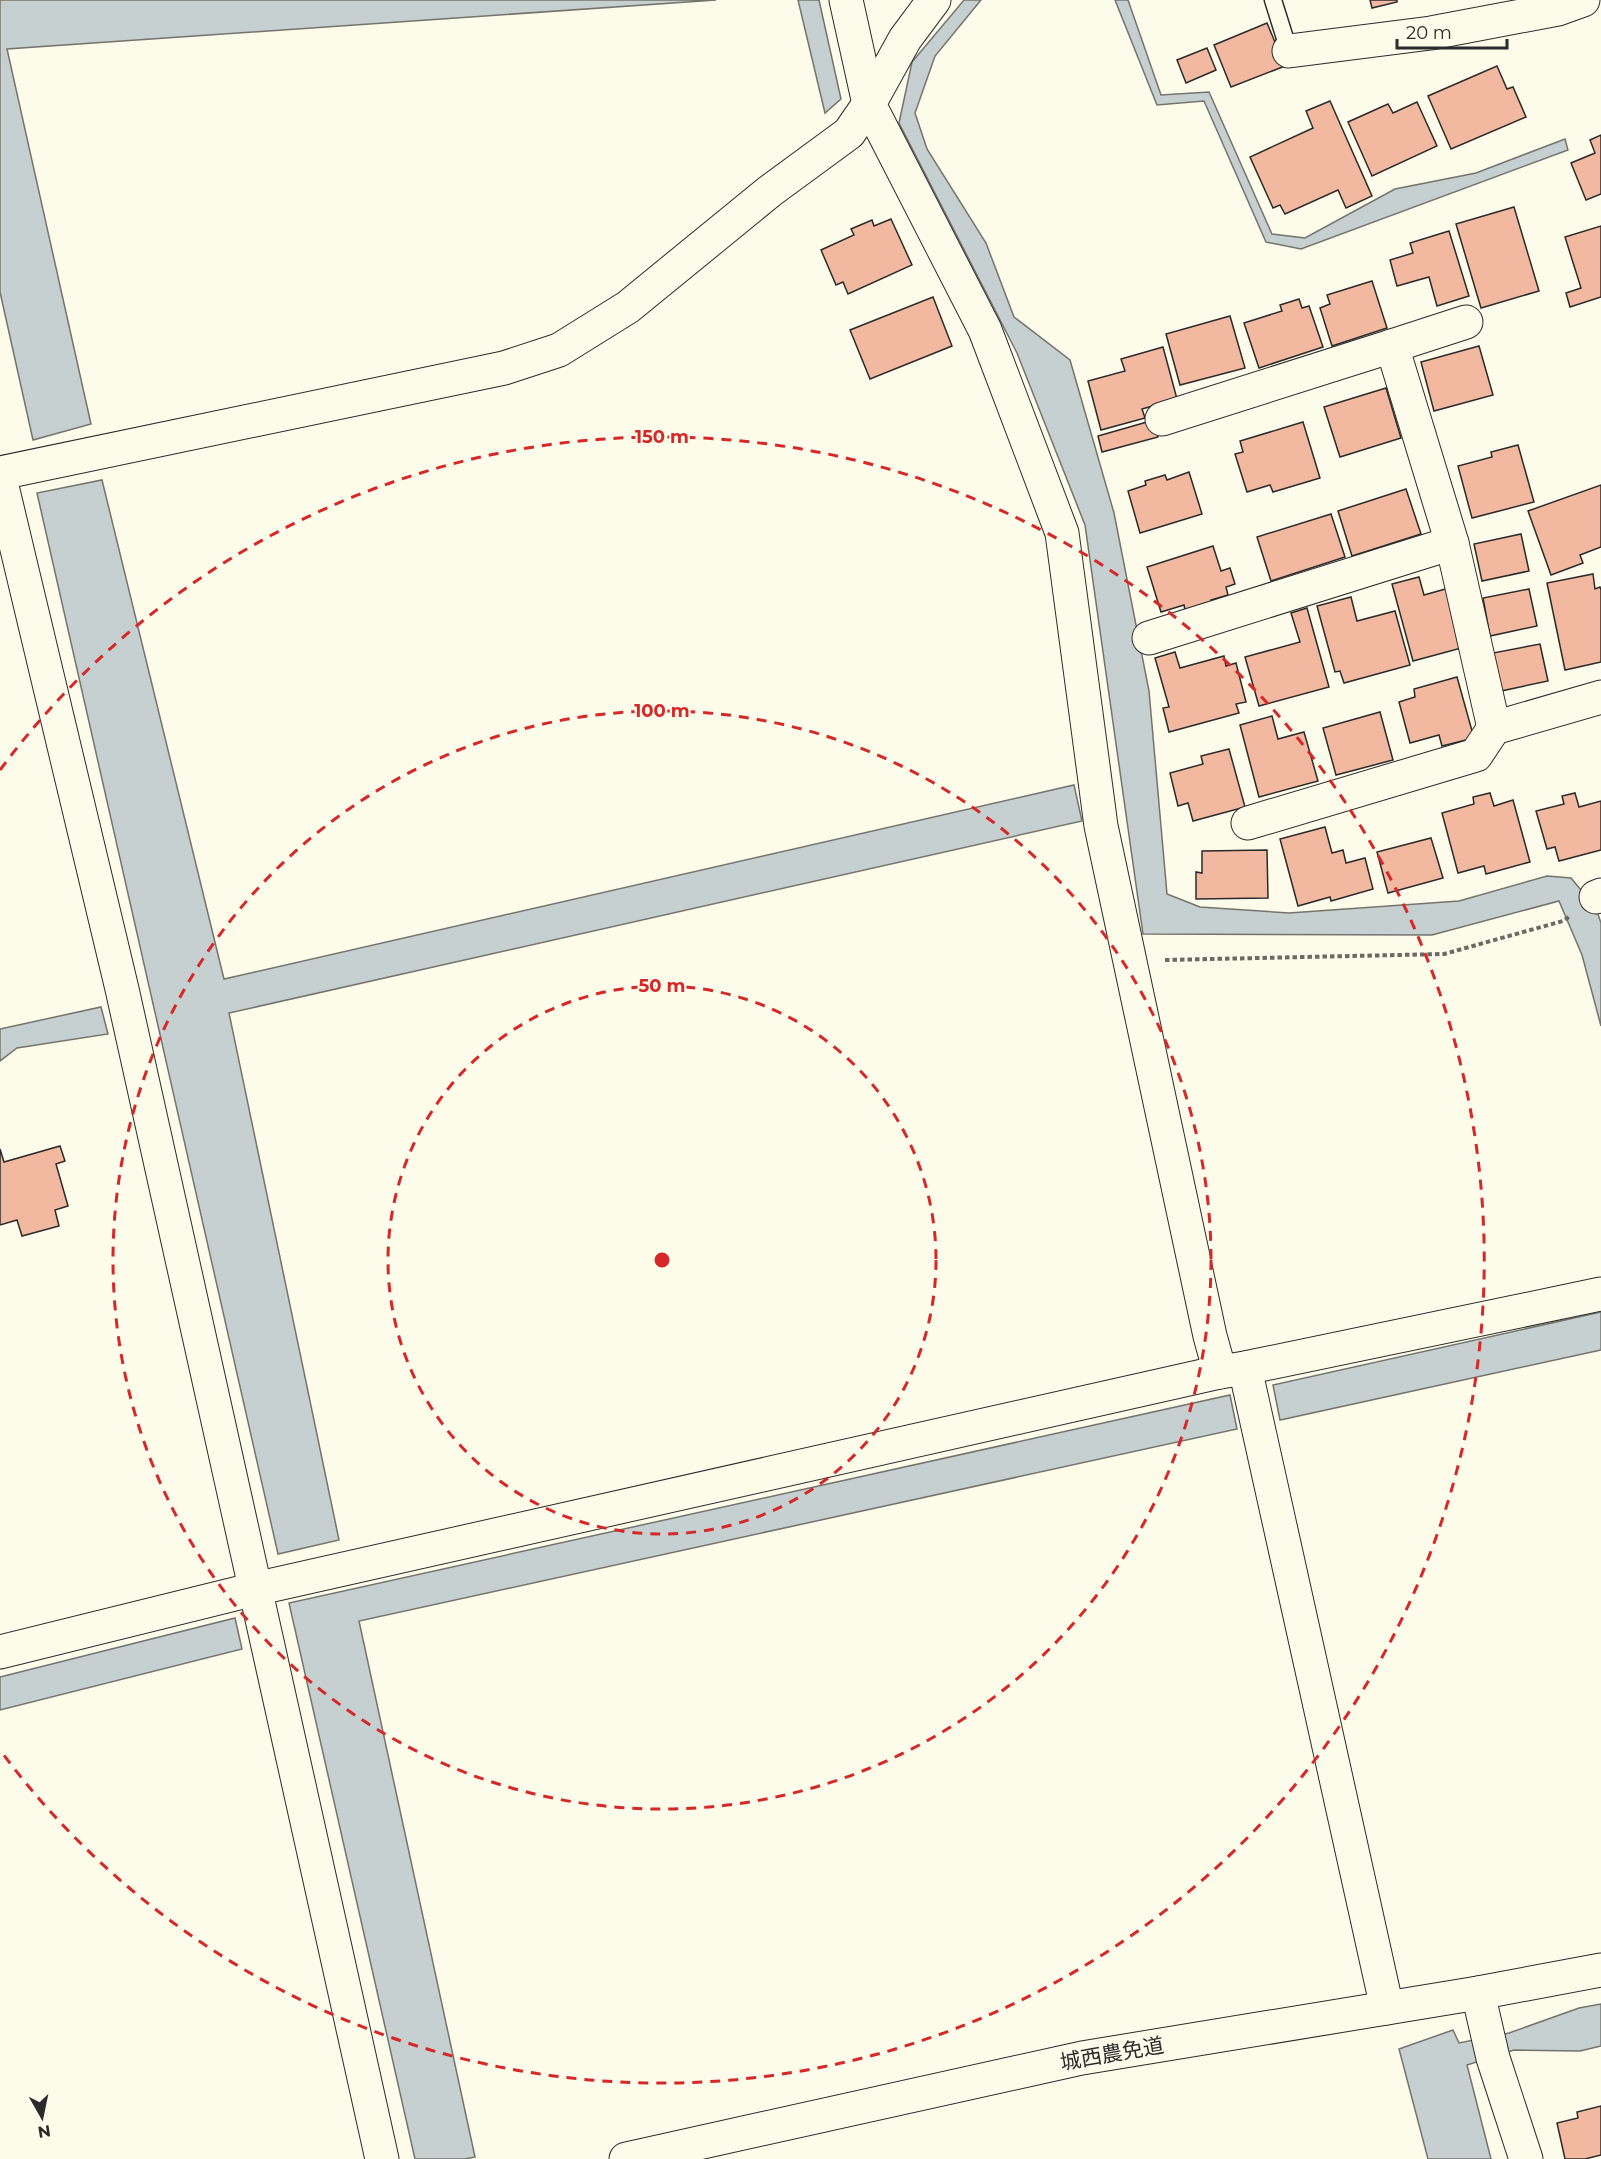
<svg xmlns="http://www.w3.org/2000/svg" width="1601" height="2159" font-family="Montserrat,'Noto Sans JP',sans-serif">
<style>
.water{fill:#c7d0d0;stroke:#74746e;stroke-width:1.5}
.building{fill:#f2b8a0;stroke:#2b2b2b;stroke-width:1.5}
.lines{fill:none;stroke-linecap:round;stroke-linejoin:round}
.lane-casing{stroke:#2b2b2b;stroke-width:19}
.street-casing{stroke:#2b2b2b;stroke-width:35}
.secondary-casing{stroke:#2b2b2b;stroke-width:35}
.path{stroke:#6a6964;stroke-width:4;stroke-dasharray:4.5 3;stroke-linecap:butt}
.lane{stroke:#fdfbea;stroke-width:16}
.street{stroke:#fdfbea;stroke-width:33}
.secondary{stroke:#fdfbea;stroke-width:33}
.ring{fill:none;stroke:#d62828;stroke-width:3;stroke-dasharray:10 8}
.labels{text-anchor:middle;stroke-width:4.5;stroke-linejoin:round;paint-order:stroke}
.street-label{font-size:21px;fill:#2b2b2b;stroke:#fdfbea}
.centre{fill:#d62828;stroke:#fdfbea;stroke-width:3}
.ring-label{font-size:18px;text-anchor:middle;font-weight:bold;fill:#d62828;stroke:#fdfbea;stroke-width:4.5;stroke-linejoin:round;paint-order:stroke}
</style>
<rect width="100%" height="100%" fill="#fdfbea"/>
<g class="water">
<path d="M 0,0 L 716,0 L 7,49 L 91,424 L 33,440 L 0,292 Z"/>
<path d="M 798,0 L 819,0 L 841,99 L 825,113 Z"/>
<path d="M 964,0 L 981,0 L 935,56 L 915,113 L 927,149 L 986,243 L 1014,317 L 1070,360 L 1114,513 L 1149,691 L 1167,894 L 1200,907 L 1289,913 L 1459,901 L 1547,876 L 1571,878 L 1596,908 L 1601,923 L 1601,1026 L 1582,955 L 1559,901 L 1432,935 L 1143,934 L 1085,525 L 1017,353 L 899,123 L 912,62 Z"/>
<path d="M 1115,0 L 1128,0 L 1161,95 L 1209,92 L 1272,234 L 1305,238 L 1395,189 L 1476,173 L 1565,139 L 1568,150 L 1301,249 L 1266,242 L 1204,101 L 1157,105 Z"/>
<path d="M 102,480 L 224,979 L 1074,785 L 1082,821 L 229,1013 L 339,1540 L 278,1554 L 37,493 Z"/>
<path d="M 101,1007 L 108,1034 L 17,1048 L 0,1061 L 0,1029 Z"/>
<path d="M 1601,1312 L 1601,1350 L 1280,1420 L 1273,1385 Z"/>
<path d="M 1230,1395 L 1237,1429 L 359,1621 L 475,2157 L 465,2159 L 415,2159 L 289,1603 Z"/>
<path d="M 235,1618 L 242,1649 L 0,1710 L 0,1677 Z"/>
<path d="M 1601,2004 L 1601,2046 L 1580,2051 L 1514,2050 L 1467,2065 L 1491,2159 L 1428,2159 L 1399,2049 L 1453,2030 L 1459,2043 L 1509,2033 L 1579,2008 Z"/>
</g>
<g class="building">
<path d="M 1370,0 L 1397,0 L 1397,2 L 1372,8 Z"/>
<path d="M 1267,23 L 1285,66 L 1231,87 L 1214,45 Z"/>
<path d="M 1207,48 L 1216,70 L 1186,83 L 1177,60 Z"/>
<path d="M 1497,66 L 1507,89 L 1513,87 L 1526,117 L 1451,149 L 1428,96 Z"/>
<path d="M 1330,101 L 1372,196 L 1346,208 L 1338,190 L 1285,214 L 1280,205 L 1273,208 L 1250,157 L 1313,128 L 1306,111 Z"/>
<path d="M 1417,102 L 1437,146 L 1372,176 L 1348,122 L 1388,104 L 1393,113 Z"/>
<path d="M 1601,135 L 1601,194 L 1586,200 L 1571,163 L 1595,153 L 1590,140 Z"/>
<path d="M 1514,207 L 1539,291 L 1481,308 L 1456,224 Z"/>
<path d="M 891,219 L 912,265 L 848,294 L 843,282 L 836,285 L 821,250 L 854,235 L 851,229 L 872,220 L 874,226 Z"/>
<path d="M 1601,226 L 1601,297 L 1570,307 L 1566,293 L 1581,288 L 1565,237 Z"/>
<path d="M 1449,231 L 1469,296 L 1437,306 L 1429,277 L 1397,286 L 1390,260 L 1413,253 L 1410,243 Z"/>
<path d="M 1372,281 L 1387,328 L 1332,346 L 1320,308 L 1330,304 L 1327,295 Z"/>
<path d="M 933,297 L 952,346 L 870,379 L 850,330 Z"/>
<path d="M 1299,299 L 1302,308 L 1309,306 L 1323,347 L 1259,368 L 1244,323 L 1282,311 L 1280,305 Z"/>
<path d="M 1230,316 L 1245,368 L 1180,385 L 1166,334 Z"/>
<path d="M 1479,346 L 1493,395 L 1434,411 L 1421,362 Z"/>
<path d="M 1163,347 L 1177,399 L 1142,409 L 1145,418 L 1101,430 L 1088,381 L 1125,371 L 1121,359 Z"/>
<path d="M 1386,388 L 1401,438 L 1340,457 L 1324,407 Z"/>
<path d="M 1154,420 L 1158,437 L 1102,452 L 1098,436 Z"/>
<path d="M 1303,422 L 1320,478 L 1273,492 L 1270,485 L 1247,492 L 1235,454 L 1243,452 L 1240,441 Z"/>
<path d="M 1518,445 L 1534,502 L 1472,518 L 1458,466 L 1492,457 L 1491,452 Z"/>
<path d="M 1189,472 L 1202,514 L 1140,533 L 1128,491 L 1146,485 L 1145,481 L 1165,475 L 1167,480 Z"/>
<path d="M 1601,485 L 1601,547 L 1580,555 L 1583,563 L 1551,575 L 1528,511 Z"/>
<path d="M 1406,489 L 1421,534 L 1352,556 L 1338,511 Z"/>
<path d="M 1331,514 L 1345,557 L 1271,581 L 1257,537 Z"/>
<path d="M 1521,534 L 1529,571 L 1482,581 L 1474,544 Z"/>
<path d="M 1213,546 L 1221,571 L 1230,568 L 1235,584 L 1226,587 L 1228,595 L 1211,600 L 1213,606 L 1186,615 L 1184,605 L 1161,612 L 1147,567 Z"/>
<path d="M 1593,574 L 1595,589 L 1600,587 L 1601,590 L 1601,662 L 1565,670 L 1547,583 Z"/>
<path d="M 1419,577 L 1424,595 L 1449,588 L 1465,647 L 1413,661 L 1392,584 Z"/>
<path d="M 1529,589 L 1537,626 L 1490,636 L 1483,598 Z"/>
<path d="M 1351,597 L 1357,621 L 1395,611 L 1410,665 L 1344,683 L 1340,671 L 1335,672 L 1317,606 Z"/>
<path d="M 1307,608 L 1329,687 L 1259,706 L 1245,657 L 1300,642 L 1291,613 Z"/>
<path d="M 1540,644 L 1548,681 L 1501,691 L 1493,653 Z"/>
<path d="M 1175,652 L 1180,668 L 1224,656 L 1226,666 L 1236,663 L 1246,702 L 1236,704 L 1239,713 L 1169,732 L 1163,708 L 1169,707 L 1155,658 Z"/>
<path d="M 1457,677 L 1474,738 L 1442,746 L 1439,735 L 1410,743 L 1399,702 L 1415,697 L 1414,689 Z"/>
<path d="M 1380,712 L 1393,760 L 1336,775 L 1323,728 Z"/>
<path d="M 1272,716 L 1278,739 L 1304,732 L 1318,781 L 1259,797 L 1240,725 Z"/>
<path d="M 1229,749 L 1245,807 L 1193,821 L 1188,803 L 1178,806 L 1170,773 L 1203,764 L 1201,756 Z"/>
<path d="M 1490,793 L 1494,806 L 1513,800 L 1530,862 L 1486,874 L 1484,866 L 1458,873 L 1442,813 L 1474,804 L 1473,797 Z"/>
<path d="M 1575,793 L 1579,807 L 1601,801 L 1601,850 L 1559,861 L 1555,847 L 1547,849 L 1536,811 L 1564,804 L 1562,796 Z"/>
<path d="M 1325,827 L 1332,853 L 1343,850 L 1346,863 L 1365,858 L 1373,889 L 1331,901 L 1330,897 L 1298,906 L 1280,839 Z"/>
<path d="M 1431,838 L 1443,878 L 1388,893 L 1377,852 Z"/>
<path d="M 1267,850 L 1268,898 L 1196,899 L 1196,872 L 1202,873 L 1202,851 Z"/>
<path d="M 60,1146 L 65,1161 L 56,1164 L 68,1206 L 55,1210 L 59,1226 L 22,1236 L 17,1220 L 0,1225 L 0,1149 L 4,1162 Z"/>
<path d="M 1601,2106 L 1601,2155 L 1585,2159 L 1565,2159 L 1557,2123 L 1578,2118 L 1577,2112 Z"/>
</g>
<g class="lines">
<defs>
<path id="lane" d="M 1273,0 L 1289,51"/>
<g id="street">
<path d="M 846,0 L 869,104 L 985,330 L 1062,533 L 1101,826 L 1210,1336 L 1220,1372"/>
<path d="M 1289,51 L 1431,33 L 1558,9 L 1583,0"/>
<path d="M 1392,346 L 1466,322"/>
<path d="M 1162,419 L 1392,346 L 1452,543 L 1494,728"/>
<path d="M 0,473 L 504,368 L 559,350 L 628,307 L 770,191 L 849,133 L 869,104 L 905,39 L 934,0"/>
<path d="M 0,478 L 122,989 L 382,2159"/>
<path d="M 1149,638 L 1452,543"/>
<path d="M 1248,823 L 1476,755 L 1494,728 L 1601,697"/>
<path d="M 1596,897 L 1601,895"/>
<path d="M 1245,1368 L 1387,2008"/>
<path d="M 0,1652 L 255,1589 L 1220,1372 L 1245,1368 L 1601,1294"/>
<path d="M 1478,1993 L 1493,2058 L 1526,2159"/>
</g>
<path id="secondary" d="M 626,2159 L 1082,2058 L 1478,1993 L 1601,1970"/>
</defs>
<use href="#lane" class="lane-casing"/>
<use href="#street" class="street-casing"/>
<use href="#secondary" class="secondary-casing"/>
<path class="path" d="M 1165,960 L 1444,954 L 1563,921 L 1569,917"/>
<use href="#lane" class="lane"/>
<use href="#street" class="street"/>
<use href="#secondary" class="secondary"/>
</g>
<g class="ring">
<circle cx="662" cy="1260" r="274"/>
<circle cx="662" cy="1260" r="549"/>
<path d="M0 770A823 823 0 1 1 0 1750"/>
</g>
<g class="labels">
<g class="street-label">
<text transform="translate(1112 2054) rotate(-10)" y="7">城西農免道</text>
</g>
</g>
<circle cx="662" cy="1260" r="9" class="centre"/>
<g class="ring-label">
<text x="662" y="443">150 m</text>
<text x="662" y="717">100 m</text>
<text x="662" y="992">50 m</text>
</g>
<g transform="translate(42 2117) rotate(171)" stroke="#fdfbea" stroke-width="4.5" paint-order="stroke">
<path d="M0-4.5L10 22L0 15L-10 22Z" fill="#2b2b2b"/>
<text y="-9" font-size="16" font-weight="bold" text-anchor="middle" fill="#2b2b2b">N</text>
</g>
<path d="M1397 39v9h110v-9" fill="none" stroke="#2b2b2b" stroke-width="3"/>
<text x="1406" y="39" font-size="18" fill="#2b2b2b" stroke="#fdfbea" stroke-width="4.5" paint-order="stroke">20 m</text>
</svg>
